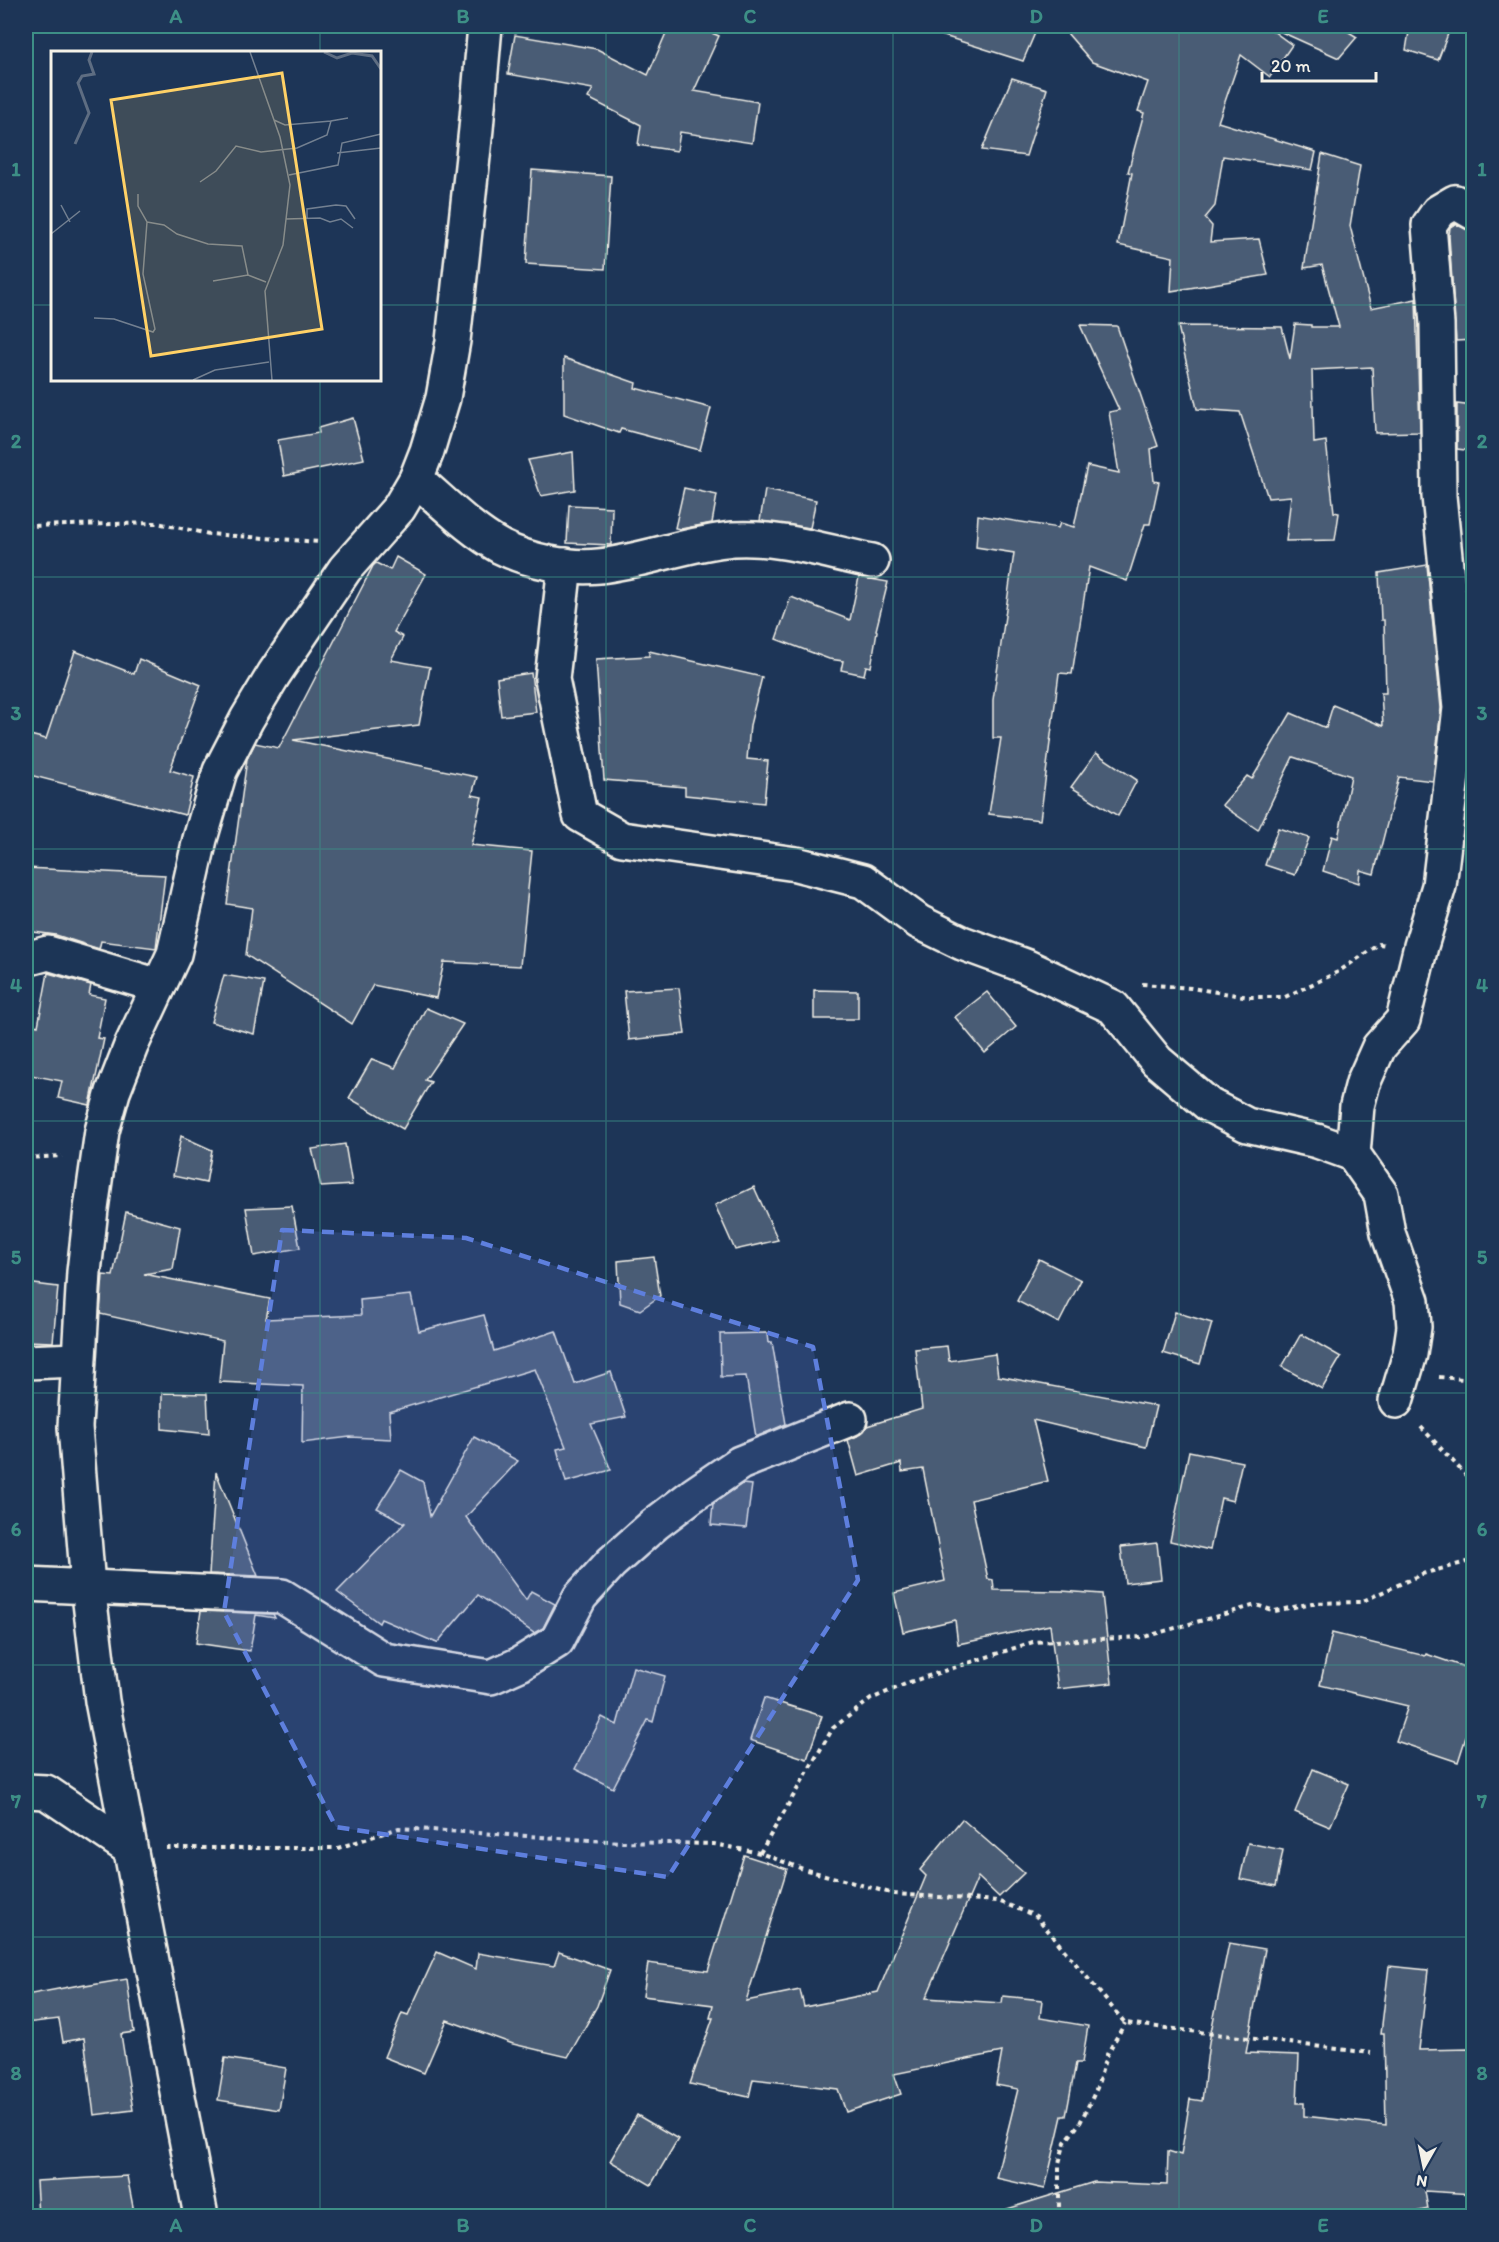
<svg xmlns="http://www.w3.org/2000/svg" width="1499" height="2242" font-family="Itim,sans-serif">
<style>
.building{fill:#485b74;stroke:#f4f1e8;stroke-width:1.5}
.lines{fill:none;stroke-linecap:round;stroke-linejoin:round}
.street-casing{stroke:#f4f1e8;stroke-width:38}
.path{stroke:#f4f1e8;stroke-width:4;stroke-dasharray:4.5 4.5;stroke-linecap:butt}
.street{stroke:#1d3557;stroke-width:33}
.marked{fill:#5e7fdd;fill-opacity:0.2;stroke:#5e7fdd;stroke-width:4.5;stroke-dasharray:12 8;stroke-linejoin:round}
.grid{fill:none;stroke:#3d8f86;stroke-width:1.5;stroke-opacity:0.55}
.inset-river{fill:none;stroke:#5e6d82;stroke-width:3}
.inset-road{fill:none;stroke:#738091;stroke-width:1.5}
.view{fill:#ffd166;fill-opacity:0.15;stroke:#ffd166;stroke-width:3}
.inset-edge{fill:none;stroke:#f4f1e8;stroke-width:3}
.neatline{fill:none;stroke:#3d8f86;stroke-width:2}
.grid-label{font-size:20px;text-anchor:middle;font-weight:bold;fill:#3d8f86}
</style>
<rect width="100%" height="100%" fill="#1d3557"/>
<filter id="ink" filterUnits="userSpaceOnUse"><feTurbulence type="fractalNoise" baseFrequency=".0167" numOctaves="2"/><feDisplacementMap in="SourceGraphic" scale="12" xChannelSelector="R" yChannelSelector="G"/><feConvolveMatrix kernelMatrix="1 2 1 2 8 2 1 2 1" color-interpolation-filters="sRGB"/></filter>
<g filter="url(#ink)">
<g class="building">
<path d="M 669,26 L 695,26 L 719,36 L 694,91 L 758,102 L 752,143 L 680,132 L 677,151 L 638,145 L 641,125 L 588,98 L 593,89 L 508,74 L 515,35 L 597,49 L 648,75 Z"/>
<path d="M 932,26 L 1038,26 L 1023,61 L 931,32 Z"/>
<path d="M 1061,26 L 1266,26 L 1292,45 L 1270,77 L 1241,55 L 1218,122 L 1316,152 L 1312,170 L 1223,156 L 1215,206 L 1205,218 L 1212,226 L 1210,242 L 1259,239 L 1268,275 L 1171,291 L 1173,257 L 1118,245 L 1132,173 L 1128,172 L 1144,113 L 1138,111 L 1148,82 L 1092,62 Z"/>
<path d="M 1268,26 L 1339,26 L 1357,37 L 1339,58 Z"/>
<path d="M 1410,26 L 1451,26 L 1438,60 L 1406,50 Z"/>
<path d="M 1012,78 L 1047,89 L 1026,156 L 982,150 Z"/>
<path d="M 1322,154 L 1360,166 L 1350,226 L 1371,308 L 1416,299 L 1420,432 L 1375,433 L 1372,367 L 1312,370 L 1314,443 L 1326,441 L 1334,512 L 1339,513 L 1335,540 L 1286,541 L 1291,496 L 1268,498 L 1240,412 L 1197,409 L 1178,326 L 1282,327 L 1290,359 L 1295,324 L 1311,325 L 1311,327 L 1339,327 L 1322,265 L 1304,268 Z"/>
<path d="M 532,170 L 611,176 L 605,269 L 526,264 Z"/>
<path d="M 1455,224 L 1473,232 L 1473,340 L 1456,341 L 1449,236 L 1450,227 Z"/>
<path d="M 1080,325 L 1117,326 L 1158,446 L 1151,449 L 1154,481 L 1159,482 L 1150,524 L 1145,524 L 1127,581 L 1089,567 L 1072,674 L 1059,673 L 1040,820 L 989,814 L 1001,738 L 993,738 L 993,700 L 1014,553 L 976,547 L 978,515 L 1058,528 L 1060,523 L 1074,527 L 1087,466 L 1119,473 L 1109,412 L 1119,410 Z"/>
<path d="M 564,358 L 636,383 L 635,388 L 711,408 L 700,450 L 621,429 L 619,433 L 564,414 Z"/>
<path d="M 1457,404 L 1473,406 L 1473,451 L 1457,449 Z"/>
<path d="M 353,418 L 364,459 L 284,476 L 278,440 L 319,433 L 318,428 Z"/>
<path d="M 573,452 L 575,490 L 541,496 L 528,460 Z"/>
<path d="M 684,488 L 717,495 L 712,523 L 681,529 L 675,528 Z"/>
<path d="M 765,490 L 816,500 L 810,528 L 760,521 Z"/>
<path d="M 569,505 L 612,507 L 611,545 L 567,543 Z"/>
<path d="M 396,557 L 426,574 L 394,632 L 403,637 L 391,660 L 430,667 L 419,725 L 293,740 L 477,777 L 472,795 L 482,797 L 471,845 L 532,851 L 520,966 L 444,962 L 436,998 L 373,985 L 352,1024 L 246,955 L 252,908 L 227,904 L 247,759 L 255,743 L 279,748 L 373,566 L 376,563 L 390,570 Z"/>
<path d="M 1427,565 L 1441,708 L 1433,781 L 1399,777 L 1374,874 L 1360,870 L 1359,883 L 1323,871 L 1332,836 L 1338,838 L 1351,776 L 1293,757 L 1258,830 L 1222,805 L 1247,776 L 1252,779 L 1291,713 L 1326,728 L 1333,705 L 1383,726 L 1381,693 L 1386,693 L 1384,620 L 1381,620 L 1379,573 Z"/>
<path d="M 859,577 L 888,582 L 876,630 L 877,631 L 871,667 L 866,666 L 864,675 L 841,670 L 843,661 L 829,659 L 776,639 L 791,597 L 850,620 Z"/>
<path d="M 75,651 L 134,674 L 139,659 L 201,685 L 170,770 L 194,777 L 185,815 L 26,774 L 26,734 L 46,739 Z"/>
<path d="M 649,651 L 762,677 L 750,725 L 747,759 L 768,761 L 764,803 L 685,795 L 685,787 L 604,780 L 596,659 L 649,656 Z"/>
<path d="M 531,673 L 536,712 L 501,716 L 497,678 Z"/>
<path d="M 1096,753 L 1137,780 L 1118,816 L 1071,787 Z"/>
<path d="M 1278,828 L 1309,838 L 1295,875 L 1265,865 Z"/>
<path d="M 26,868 L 165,875 L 156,948 L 101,941 L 99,949 L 56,935 L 26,931 Z"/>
<path d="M 48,973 L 91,985 L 89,995 L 105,998 L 97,1038 L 104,1039 L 90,1105 L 58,1098 L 62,1081 L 26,1074 L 26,1023 L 38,1026 Z"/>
<path d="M 224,975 L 264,982 L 254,1034 L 211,1022 Z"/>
<path d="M 679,988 L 685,1034 L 629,1040 L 624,991 Z"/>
<path d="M 814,990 L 858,991 L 858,1019 L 814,1019 Z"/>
<path d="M 987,992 L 1016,1027 L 985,1053 L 955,1017 Z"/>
<path d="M 426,1008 L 463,1024 L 425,1080 L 431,1082 L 403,1129 L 349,1098 L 372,1059 L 395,1068 Z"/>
<path d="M 181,1136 L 212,1150 L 206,1183 L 173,1176 Z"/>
<path d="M 345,1144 L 352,1185 L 321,1187 L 312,1149 Z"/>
<path d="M 754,1187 L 778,1240 L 735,1250 L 715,1205 Z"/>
<path d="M 292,1206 L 300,1248 L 254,1256 L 246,1208 Z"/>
<path d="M 126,1212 L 180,1227 L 173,1269 L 144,1274 L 270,1299 L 266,1319 L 361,1315 L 360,1300 L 411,1295 L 419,1331 L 484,1315 L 494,1351 L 556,1331 L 575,1384 L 611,1372 L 626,1417 L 591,1424 L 611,1470 L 566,1482 L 557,1449 L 566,1447 L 535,1369 L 389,1412 L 391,1439 L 350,1437 L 302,1443 L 303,1386 L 219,1382 L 223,1341 L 100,1314 L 103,1275 L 113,1276 Z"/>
<path d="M 654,1257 L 660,1296 L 640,1310 L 620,1303 L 618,1261 Z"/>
<path d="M 1039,1259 L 1081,1280 L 1059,1323 L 1017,1301 Z"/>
<path d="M 26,1283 L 58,1287 L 53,1342 L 26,1341 Z"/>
<path d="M 1175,1312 L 1212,1323 L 1200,1364 L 1163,1353 Z"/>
<path d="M 768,1333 L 769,1343 L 772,1342 L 786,1424 L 756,1437 L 746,1376 L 721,1377 L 720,1334 Z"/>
<path d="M 1301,1334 L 1341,1357 L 1322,1389 L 1282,1367 Z"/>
<path d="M 947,1346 L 949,1361 L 995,1354 L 998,1376 L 1156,1406 L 1146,1447 L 1033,1420 L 1048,1481 L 971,1500 L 988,1579 L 993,1580 L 994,1590 L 1062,1591 L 1102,1594 L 1112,1683 L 1058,1689 L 1050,1625 L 958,1644 L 955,1620 L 903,1632 L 894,1593 L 945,1581 L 923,1469 L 902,1472 L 901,1463 L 858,1476 L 848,1440 L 857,1436 L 864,1431 L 867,1426 L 922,1409 L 915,1349 Z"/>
<path d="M 162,1393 L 207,1394 L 209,1434 L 162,1429 Z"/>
<path d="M 474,1437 L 518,1461 L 466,1517 L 526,1600 L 531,1591 L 555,1604 L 543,1628 L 534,1633 L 478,1595 L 437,1643 L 381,1619 L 379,1623 L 337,1592 L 405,1523 L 377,1508 L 401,1470 L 423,1482 L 430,1516 Z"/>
<path d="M 1189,1451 L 1242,1462 L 1233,1501 L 1221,1498 L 1210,1550 L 1170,1541 Z"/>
<path d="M 216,1472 L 258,1576 L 209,1574 Z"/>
<path d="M 742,1484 L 752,1485 L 746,1528 L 711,1525 L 713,1504 Z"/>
<path d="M 1157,1543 L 1161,1579 L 1125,1583 L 1121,1547 Z"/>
<path d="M 201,1611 L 273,1614 L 275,1618 L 256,1615 L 250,1651 L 196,1643 Z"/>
<path d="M 1332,1633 L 1425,1656 L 1426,1654 L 1473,1670 L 1473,1715 L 1458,1762 L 1396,1741 L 1408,1706 L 1320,1685 Z"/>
<path d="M 633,1667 L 665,1676 L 653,1722 L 648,1720 L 613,1788 L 575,1769 L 602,1717 L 617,1725 Z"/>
<path d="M 764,1698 L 822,1716 L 807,1759 L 750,1740 Z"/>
<path d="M 1313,1769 L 1349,1784 L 1330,1827 L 1295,1812 Z"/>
<path d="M 962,1819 L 1024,1873 L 999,1897 L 978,1877 L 926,1998 L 1002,2003 L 1003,1996 L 1042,2000 L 1040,2018 L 1088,2026 L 1082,2063 L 1076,2063 L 1066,2116 L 1062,2116 L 1045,2189 L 996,2178 L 1018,2089 L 996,2085 L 1002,2052 L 894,2074 L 901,2094 L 846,2112 L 838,2089 L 753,2079 L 749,2097 L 690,2084 L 713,2018 L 710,2018 L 713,2005 L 643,1996 L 648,1963 L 708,1971 L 744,1855 L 787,1869 L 746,2001 L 800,1990 L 804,2007 L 878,1992 L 926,1876 L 920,1870 Z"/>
<path d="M 1248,1843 L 1283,1850 L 1276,1886 L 1240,1879 Z"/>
<path d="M 1229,1943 L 1265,1949 L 1246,2053 L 1299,2055 L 1297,2103 L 1304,2103 L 1304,2116 L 1386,2125 L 1384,2033 L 1381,2033 L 1389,1966 L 1428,1970 L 1419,2050 L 1471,2049 L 1472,2089 L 1473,2089 L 1473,2194 L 1425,2191 L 1428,2209 L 1394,2217 L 1008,2217 L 1007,2209 L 1094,2182 L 1167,2185 L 1168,2151 L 1181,2155 L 1190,2099 L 1202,2101 L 1209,2042 Z"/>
<path d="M 437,1952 L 476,1969 L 478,1953 L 554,1966 L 559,1952 L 610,1970 L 597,2006 L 568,2057 L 513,2044 L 447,2020 L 424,2073 L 384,2057 L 402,2013 L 408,2015 Z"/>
<path d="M 127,1979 L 134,2032 L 121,2034 L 133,2110 L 94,2115 L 84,2038 L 63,2042 L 59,2019 L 26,2023 L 26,1995 L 85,1984 L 85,1986 Z"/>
<path d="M 225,2058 L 286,2068 L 279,2110 L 218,2100 Z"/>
<path d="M 637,2115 L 678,2139 L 651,2185 L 610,2161 Z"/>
<path d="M 127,2176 L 135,2217 L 38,2217 L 36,2181 Z"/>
</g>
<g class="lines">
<defs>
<g id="street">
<path d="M 416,479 C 443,502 470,530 501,547 C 529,561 568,569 599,566 C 644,561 688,543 733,539 C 780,536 827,552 872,561"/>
<path d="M 565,565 L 552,679 L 580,815 L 622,839 L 796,864 L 863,881 L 919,922 L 962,943 L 1025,966 L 1113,1007 L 1157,1061 L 1209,1105 L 1247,1125 L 1317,1141 L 1353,1154"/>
<path d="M 26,959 L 48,953 L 159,986"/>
<path d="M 26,1362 L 78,1360"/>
<path d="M 1396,1401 L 1410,1354 L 1414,1327 L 1412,1301 L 1388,1233 L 1381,1194 L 1353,1154 L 1357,1106 L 1363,1083 L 1379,1047 L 1403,1020 L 1421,946 L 1439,886 L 1460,708 L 1439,496 L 1437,324 L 1429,225 L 1438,212 L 1455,202 L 1474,213"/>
<path d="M 26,1584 L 282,1596 L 384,1660 L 491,1677 L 520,1664 L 557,1641 L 580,1597 L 611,1563 L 655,1524 L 693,1495 L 740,1463 L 850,1419"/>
<path d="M 26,1791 L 46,1792 L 129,1848"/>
<path d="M 201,2216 L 102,1701 L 88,1586 L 75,1427 L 84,1272 L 91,1209 L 102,1131 L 113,1092 L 131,1046 L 174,954 L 200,839 L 220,771 L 247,719 L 274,674 L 345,569 L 399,508 L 416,479 L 427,451 L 443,398 L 453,341 L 476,129 L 485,26"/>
</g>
</defs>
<use href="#street" class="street-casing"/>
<g class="path">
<path d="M 26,526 L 157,523 L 209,534 L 320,542"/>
<path d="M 1142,984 L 1191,988 L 1249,997 L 1285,997 L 1338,972 L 1379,944 L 1386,945"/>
<path d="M 26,1158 L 62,1156"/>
<path d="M 1439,1377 L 1463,1379 L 1474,1382"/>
<path d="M 1421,1427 L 1474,1484"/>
<path d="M 166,1848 L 338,1848 L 399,1828 L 622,1842 L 714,1844 L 760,1853 L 803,1869 L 894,1894 L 998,1901 L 1036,1916 L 1125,2023 L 1371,2053"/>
<path d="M 760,1853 L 833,1728 L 871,1699 L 910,1682 L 1033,1642 L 1144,1637 L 1256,1605 L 1275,1611 L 1312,1603 L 1361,1602 L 1422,1574 L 1474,1560"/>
<path d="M 1059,2216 L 1059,2163 L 1065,2142 L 1080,2123 L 1097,2088 L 1106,2056 L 1125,2023"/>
</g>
<use href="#street" class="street"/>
</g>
</g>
<path class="marked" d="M 282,1230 L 466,1238 L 813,1347 L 858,1580 L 668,1877 L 336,1827 L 224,1612 Z"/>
<path class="grid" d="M 320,26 L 320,52M 606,26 L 606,2216M 893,26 L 893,2216M 1179,26 L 1179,2216M 26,305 L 52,305M 380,305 L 1474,305M 320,380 L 320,2216M 26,577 L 1474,577M 26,849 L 1474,849M 26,1121 L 1474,1121M 26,1393 L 1474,1393M 26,1665 L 1474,1665M 26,1937 L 1474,1937"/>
<g transform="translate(51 51)">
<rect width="330" height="330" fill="#1d3557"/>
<path class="inset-river" d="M 273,1 L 286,7 L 301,2 L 321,5 L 330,18M 24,93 L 38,62 L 27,32 L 31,25 L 43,23 L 38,9 L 41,1"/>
<path class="inset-road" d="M 199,1 L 229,86 L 239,134 L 232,194 L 214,240 L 221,329M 223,69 L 234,74 L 280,70M 286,102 L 330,97M 238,124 L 287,114 L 291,92 L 330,83M 149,131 L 165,120 L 185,95 L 210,101 L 246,97 L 276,84 L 280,70 L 297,67M 10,154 L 19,171M 256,167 L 256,158 L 285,154 L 295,155 L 304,168M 235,168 L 269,167 L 279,171 L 290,168 L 302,177M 96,171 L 113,174 L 126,183 L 157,193 L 191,195 L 197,224M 0,183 L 29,160M 162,230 L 197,224 L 215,231M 43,267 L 63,268 L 102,281 L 104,278 L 92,223 L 96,171 L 87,155 L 87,143M 142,329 L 164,319 L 218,311"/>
<path class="view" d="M 231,22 L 271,278 L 100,305 L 60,49 Z"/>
<rect width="330" height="330" class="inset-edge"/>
</g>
<rect width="1499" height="2242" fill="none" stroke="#1d3557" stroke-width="66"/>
<g transform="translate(1424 2167) rotate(189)" stroke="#1d3557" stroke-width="4.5" paint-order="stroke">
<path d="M0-4.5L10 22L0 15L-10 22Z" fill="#f4f1e8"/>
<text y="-9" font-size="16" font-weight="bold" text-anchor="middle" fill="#f4f1e8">N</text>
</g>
<path d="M1262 72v9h114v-9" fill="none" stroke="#f4f1e8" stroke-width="3"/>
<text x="1271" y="72" font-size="18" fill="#f4f1e8" stroke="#1d3557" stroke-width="4.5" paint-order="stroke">20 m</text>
<rect x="33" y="33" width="1433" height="2176" class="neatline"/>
<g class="grid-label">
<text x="176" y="23">A</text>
<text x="463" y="23">B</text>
<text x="750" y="23">C</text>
<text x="1036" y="23">D</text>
<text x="1323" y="23">E</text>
<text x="16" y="176">1</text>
<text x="1482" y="176">1</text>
<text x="16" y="448">2</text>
<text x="1482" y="448">2</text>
<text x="16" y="720">3</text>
<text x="1482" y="720">3</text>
<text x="16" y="992">4</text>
<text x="1482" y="992">4</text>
<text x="16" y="1264">5</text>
<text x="1482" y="1264">5</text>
<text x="16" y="1536">6</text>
<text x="1482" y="1536">6</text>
<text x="16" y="1808">7</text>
<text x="1482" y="1808">7</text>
<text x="16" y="2080">8</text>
<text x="1482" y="2080">8</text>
<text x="176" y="2232">A</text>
<text x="463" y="2232">B</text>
<text x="750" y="2232">C</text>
<text x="1036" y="2232">D</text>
<text x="1323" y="2232">E</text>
</g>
</svg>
